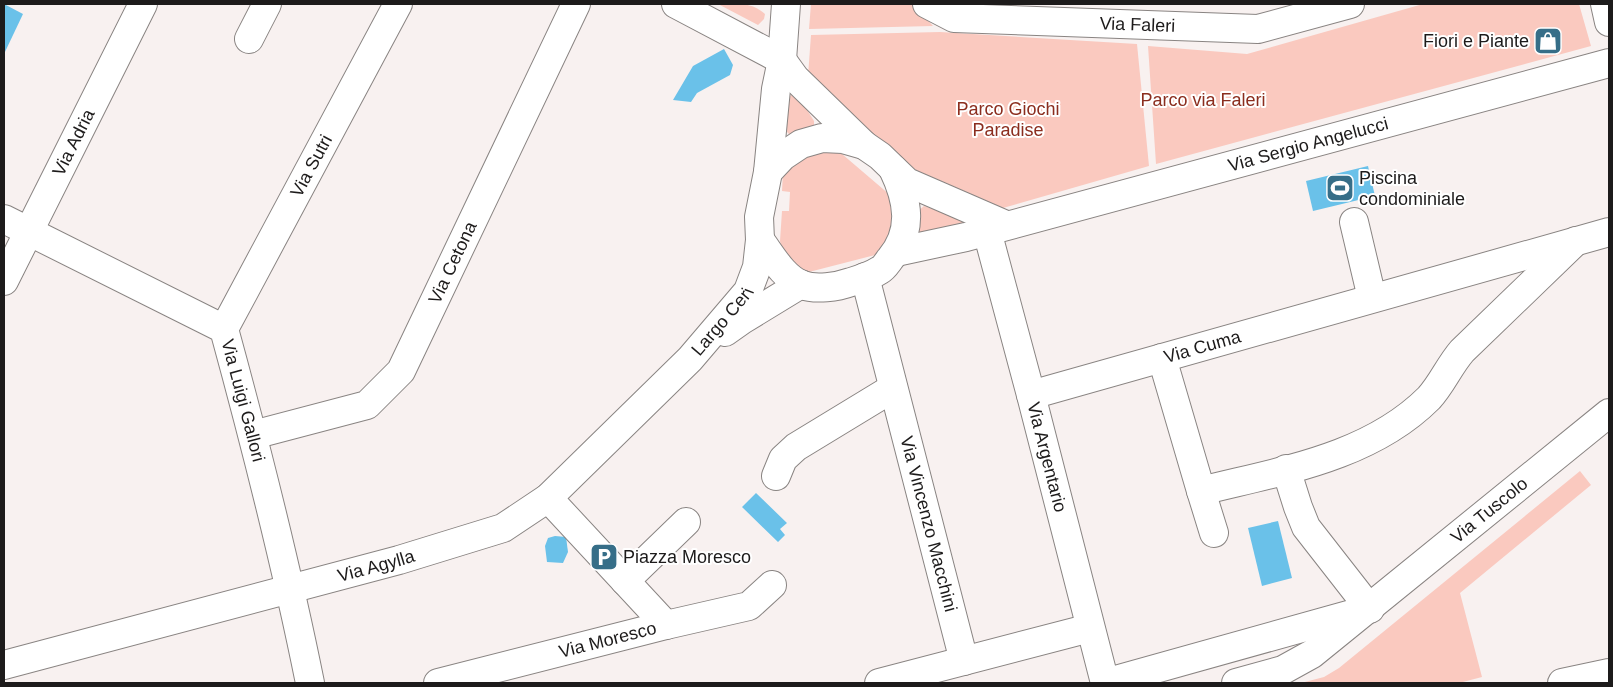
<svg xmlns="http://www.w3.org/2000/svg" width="1613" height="687" font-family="Arial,sans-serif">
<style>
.green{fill:#fac9bf}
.water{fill:#6ac1e9}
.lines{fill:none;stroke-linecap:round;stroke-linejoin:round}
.minor-casing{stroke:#898482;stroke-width:30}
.major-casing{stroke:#898482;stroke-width:30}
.minor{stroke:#fff;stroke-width:28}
.major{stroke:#fff;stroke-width:28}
.labels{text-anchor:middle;stroke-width:4;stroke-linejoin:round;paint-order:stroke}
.street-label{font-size:18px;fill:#1d1b1b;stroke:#fff}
.poi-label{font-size:18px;fill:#1d1b1b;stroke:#fff;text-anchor:start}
.park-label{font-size:18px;fill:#8b2d1e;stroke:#fff}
</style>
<rect width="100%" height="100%" fill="#f8f1f0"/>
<g class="green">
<path d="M 718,4 C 735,4 751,1 765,14 L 764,19 L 758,25 Z"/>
<path d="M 811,4 L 913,4 L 933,26 L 809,29 Z"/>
<path d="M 1423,4 L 1579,4 L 1591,46 L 1156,164 L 1148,46 L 1247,54 Z"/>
<path d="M 940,32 L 1137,44 L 1149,166 L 1003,208 L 902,164 L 808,76 L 811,35 Z"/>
<path d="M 791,95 L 799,97 L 814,121 L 814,126 L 791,136 L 785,130 L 789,98 Z"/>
<path d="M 808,152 L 832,152 L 842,154 L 890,195 L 895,210 L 893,233 L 879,254 L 809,272 L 797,270 L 783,254 L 780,241 L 782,211 L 789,211 L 790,192 L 782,191 L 783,172 Z"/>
<path d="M 924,206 L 962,219 L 967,222 L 967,225 L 917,241 L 917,212 Z"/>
<path d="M 1580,471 L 1591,485 L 1460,593 L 1482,677 L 1459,683 L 1301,683 L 1324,677 L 1339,668 Z"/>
</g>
<g class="water">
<path d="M 4,4 L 23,14 L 4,54 Z"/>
<path d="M 724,49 L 733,65 L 730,75 L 697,93 L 691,102 L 673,100 L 693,66 Z"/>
<path d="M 1368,166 L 1375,196 L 1313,211 L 1306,181 Z"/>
<path d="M 756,493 L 787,523 L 780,529 L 785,535 L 778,542 L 742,507 Z"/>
<path d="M 1278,521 L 1292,578 L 1262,586 L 1248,528 Z"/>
<path d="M 555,536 L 566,537 L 568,552 L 563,563 L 547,562 L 545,546 L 548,538 Z"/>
</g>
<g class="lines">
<defs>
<g id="minor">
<path d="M 676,4 L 782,60 L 795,78 L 864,145"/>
<path id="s1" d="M 927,4 L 954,18 L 1258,29 L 1350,4"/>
<path d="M 1605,4 L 1609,22"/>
<path d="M 249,39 L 267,4"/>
<path d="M 768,172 L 783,156 L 801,144 L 822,138 L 843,139 L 864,145 L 880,156 L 907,182 L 1006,225"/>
<path id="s2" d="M 4,219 L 224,329 C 256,446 286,564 310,683"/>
<path d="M 1354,222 L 1372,298"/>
<path id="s3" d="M 987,231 L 1031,395 L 1105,683"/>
<path d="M 760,240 C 772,256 783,277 802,285 C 816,290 837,287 851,282 C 861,279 871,276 880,270 C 884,268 887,263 890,259 C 914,231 908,200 893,169"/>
<path id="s4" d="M 896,252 L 966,237 L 1609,63"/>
<path id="s5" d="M 865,277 L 964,661"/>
<path id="s6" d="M 4,281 L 143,4"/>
<path id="s7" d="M 224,329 L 398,4"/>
<path d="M 725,332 L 742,320 L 801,284"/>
<path d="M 1162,358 L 1201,491 C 1280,471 1369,458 1429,398 C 1442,384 1449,366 1462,351 L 1576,241"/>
<path id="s8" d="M 1031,395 L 1609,232"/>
<path id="s9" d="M 253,435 L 367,405 L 401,371 L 576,4"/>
<path d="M 1286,469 L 1298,507 L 1306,527 L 1370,609"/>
<path d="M 776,476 L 783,459 L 796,447 L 893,388"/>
<path d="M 1201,491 L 1214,533"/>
<path d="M 548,498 L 666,625"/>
<path d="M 625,581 L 686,522"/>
<path id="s10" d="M 4,665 L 399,560 L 503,528 L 548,498 L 690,359 L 748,291 L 757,267 L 760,240 L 759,217 L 768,172 L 776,89 L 782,60 L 786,4"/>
<path id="s11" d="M 438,683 L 666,625 L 749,606 L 772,585"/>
<path d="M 879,683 L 1090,628"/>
<path d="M 1105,683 L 1359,612"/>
<path id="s12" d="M 1236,683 L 1283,670 L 1312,654 L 1609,413"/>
</g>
<path id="major" d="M 1562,683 L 1609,673"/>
</defs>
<use href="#minor" class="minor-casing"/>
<use href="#major" class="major-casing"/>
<use href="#minor" class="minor"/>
<use href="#major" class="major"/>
</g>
<defs>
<symbol id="shop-square" viewBox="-11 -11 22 22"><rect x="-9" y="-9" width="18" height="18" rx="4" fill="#366e88" stroke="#fff"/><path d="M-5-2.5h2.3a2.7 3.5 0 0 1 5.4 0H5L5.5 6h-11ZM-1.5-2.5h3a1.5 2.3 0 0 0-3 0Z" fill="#fff"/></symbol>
<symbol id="stadium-square" viewBox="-11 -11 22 22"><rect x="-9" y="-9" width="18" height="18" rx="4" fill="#366e88" stroke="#fff"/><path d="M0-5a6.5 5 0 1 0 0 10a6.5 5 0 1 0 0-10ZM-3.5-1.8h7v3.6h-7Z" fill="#fff"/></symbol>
<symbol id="parking-square" viewBox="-11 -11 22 22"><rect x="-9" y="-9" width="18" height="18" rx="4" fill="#366e88" stroke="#fff"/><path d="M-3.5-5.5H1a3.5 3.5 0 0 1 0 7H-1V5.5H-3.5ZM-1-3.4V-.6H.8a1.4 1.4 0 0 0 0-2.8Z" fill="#fff"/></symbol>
</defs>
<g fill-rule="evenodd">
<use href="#shop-square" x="1532" y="25" width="32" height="32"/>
<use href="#stadium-square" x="1324" y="172" width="32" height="32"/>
<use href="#parking-square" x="588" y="541" width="32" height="32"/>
</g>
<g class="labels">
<g class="street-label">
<text dy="6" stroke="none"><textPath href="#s1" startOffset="214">Via Faleri</textPath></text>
<text dy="6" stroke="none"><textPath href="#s6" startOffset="155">Via Adria</textPath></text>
<text dy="6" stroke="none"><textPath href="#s4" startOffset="426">Via Sergio Angelucci</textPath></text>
<text dy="6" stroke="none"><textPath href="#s7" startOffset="185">Via Sutri</textPath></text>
<text dy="6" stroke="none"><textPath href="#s9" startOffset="286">Via Cetona</textPath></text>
<text dy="6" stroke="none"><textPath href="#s10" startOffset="820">Largo Ceri</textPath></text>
<text dy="6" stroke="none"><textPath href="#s8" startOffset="178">Via Cuma</textPath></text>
<text dy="6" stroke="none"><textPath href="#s2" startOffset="320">Via Luigi Gallori</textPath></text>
<text dy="6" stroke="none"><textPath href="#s3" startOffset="234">Via Argentario</textPath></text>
<text dy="6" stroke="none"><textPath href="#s12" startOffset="310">Via Tuscolo</textPath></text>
<text dy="6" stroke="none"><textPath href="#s5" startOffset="255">Via Vincenzo Macchini</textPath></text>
<text dy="6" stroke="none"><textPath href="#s10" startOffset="385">Via Agylla</textPath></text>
<text dy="6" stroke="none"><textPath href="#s11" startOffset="175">Via Moresco</textPath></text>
</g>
<g class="poi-label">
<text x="1529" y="47" text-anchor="end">Fiori e Piante</text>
<text x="1359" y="184">Piscina<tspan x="1359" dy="21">condominiale</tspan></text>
<text x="623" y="563">Piazza Moresco</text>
</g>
<g class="park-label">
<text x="1203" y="106">Parco via Faleri</text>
<text x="1008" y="115">Parco Giochi<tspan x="1008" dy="21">Paradise</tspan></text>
</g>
</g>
<rect width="1613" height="687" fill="none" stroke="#1d1b1b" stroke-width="10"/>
</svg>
